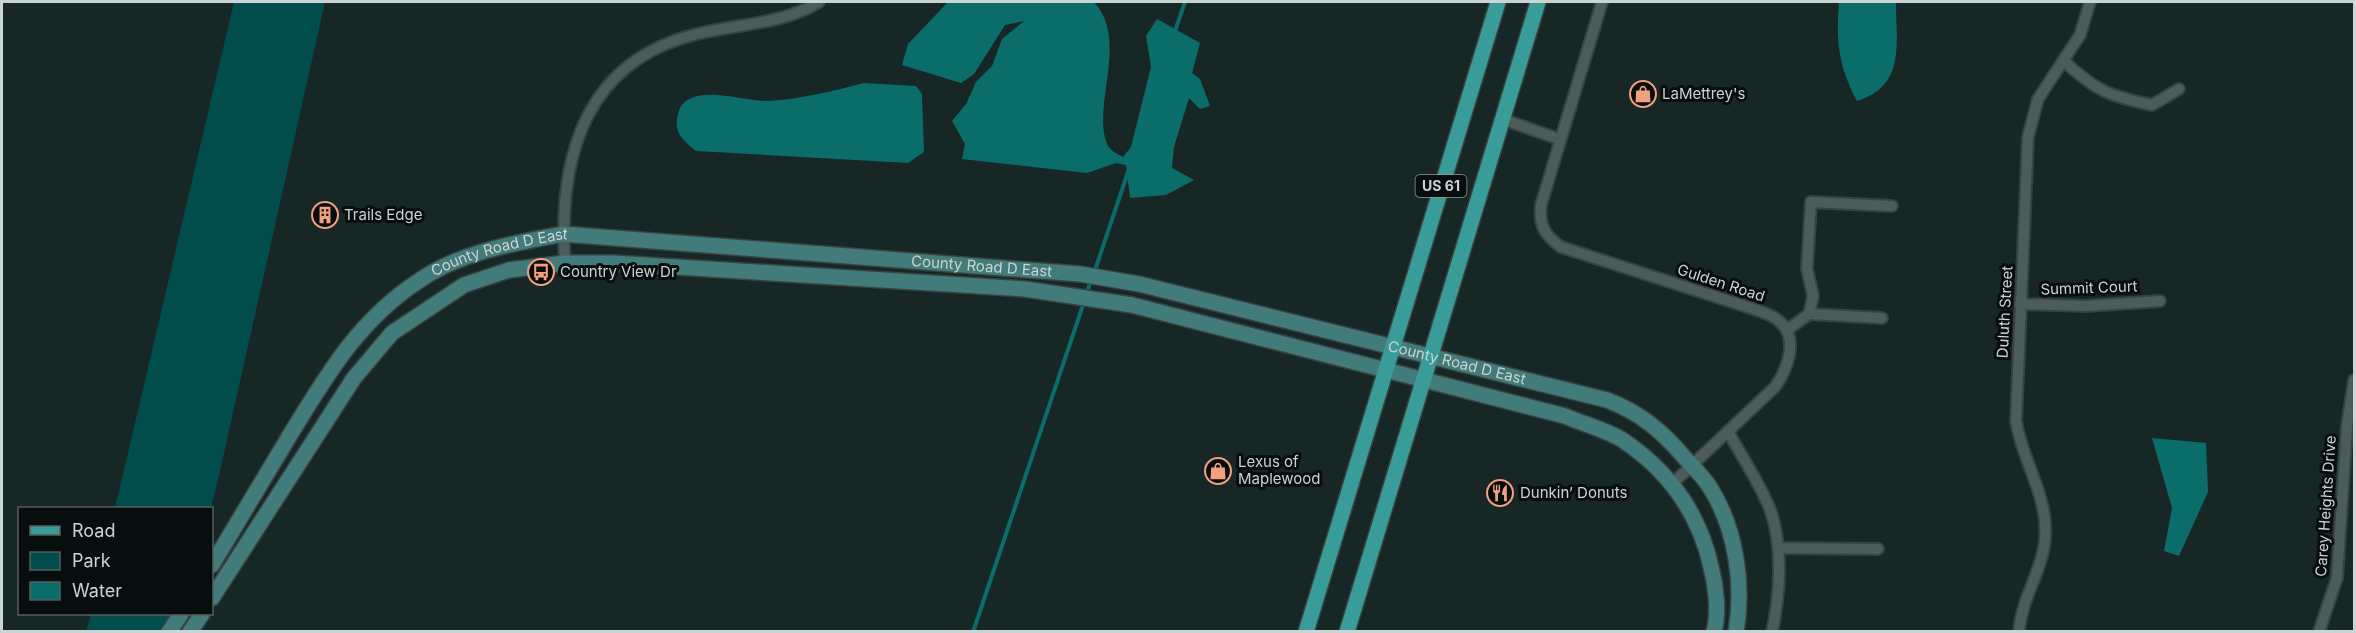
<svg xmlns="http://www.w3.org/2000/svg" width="2356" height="633" font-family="Inter,sans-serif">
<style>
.green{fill:#004d4c}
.water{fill:#0a6d6a}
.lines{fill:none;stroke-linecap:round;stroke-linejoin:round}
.stream{stroke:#0a6d6a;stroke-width:4}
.street-casing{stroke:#374342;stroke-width:14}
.secondary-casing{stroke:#374342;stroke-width:18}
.primary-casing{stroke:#374342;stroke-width:18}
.street{stroke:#4b5c5b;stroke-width:10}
.secondary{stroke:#427c7a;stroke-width:15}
.primary{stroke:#399c98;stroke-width:15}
.labels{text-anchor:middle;stroke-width:6;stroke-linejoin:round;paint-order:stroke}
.shield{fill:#080e0e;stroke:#909998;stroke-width:1.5}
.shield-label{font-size:14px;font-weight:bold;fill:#cad4d3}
.poi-label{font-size:15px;fill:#cad4d3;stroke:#080e0e;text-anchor:start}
.street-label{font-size:15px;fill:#cad4d3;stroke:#080e0e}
</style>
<rect width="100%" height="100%" fill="#172726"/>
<g class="green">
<path d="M 234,2 L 325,2 L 218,480 L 211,508 L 115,508 Z"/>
<path d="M 91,614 L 185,614 L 180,631 L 86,632 Z"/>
</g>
<g class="water">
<path d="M 948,2 L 1094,2 C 1130,41 1090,108 1108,146 C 1111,151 1118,154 1123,157 L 1131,147 L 1151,67 L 1146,36 L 1157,19 L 1200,43 L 1192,73 L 1200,79 L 1210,106 L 1200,109 L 1189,98 L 1174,147 L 1172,168 L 1194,180 L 1166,195 L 1130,198 L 1126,165 L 1116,163 L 1087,173 L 962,159 L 965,144 L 952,121 L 966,104 L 976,82 L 992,66 L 1002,39 L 1024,21 L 1005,25 L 974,74 L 961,83 L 902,65 L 908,44 Z"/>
<path d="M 1839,2 L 1896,2 C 1896,44 1906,86 1857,101 C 1838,65 1836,41 1839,2 Z"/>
<path d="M 864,83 L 916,86 L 922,94 L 924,152 L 908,163 L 696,151 C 683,140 673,133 678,114 C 687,79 746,103 769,101 C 801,99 833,91 864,83 Z"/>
<path d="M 2152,438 L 2206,443 L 2208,492 L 2179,556 L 2164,551 L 2172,508 Z"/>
</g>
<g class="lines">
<g class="stream">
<path d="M 1174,34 L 1185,2"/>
<path d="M 1094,273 L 1128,172"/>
<path d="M 1086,295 L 1091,280"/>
<path d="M 973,632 L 1084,302"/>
</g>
<defs>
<g id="street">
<path d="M 1602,2 L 1541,205 C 1539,225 1544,235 1561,247 L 1757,310 C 1764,313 1774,316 1779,321 C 1800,338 1787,370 1775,387 L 1672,484"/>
<path d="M 2064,61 C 2096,91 2109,96 2152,105 L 2179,89"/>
<path d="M 1502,119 L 1559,139"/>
<path d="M 565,263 C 558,159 584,61 697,34 C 737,24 784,24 819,2"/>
<path d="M 2020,304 L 2086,306 L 2160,301"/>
<path d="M 1809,314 L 1882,318"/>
<path d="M 1787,330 L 1809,314 L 1813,296 L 1807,269 L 1811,202 L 1892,206"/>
<path d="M 1728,431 C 1741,456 1762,486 1771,512 C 1783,548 1780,595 1772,632"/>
<path d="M 1778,548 L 1878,549"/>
<path d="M 2019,632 C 2021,601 2039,576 2044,547 C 2052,500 2023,465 2016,421 L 2028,137 L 2038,99 L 2080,35 L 2090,2"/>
<path d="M 2319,632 L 2337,578 L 2347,426 L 2354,380"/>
</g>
<g id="secondary">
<path id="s1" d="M 212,565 C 237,524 262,482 287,440 C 325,378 357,321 420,280 C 461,252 515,243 563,234 L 1080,274 L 1139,284 L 1607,400 C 1639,412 1662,431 1684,457 C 1693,467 1704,477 1711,489 C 1736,530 1744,584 1736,632"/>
<path d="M 212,598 L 354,378 L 392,333 L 464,285 L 509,270 L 565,263 L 614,263 L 1025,289 L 1132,305 L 1565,416 C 1583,424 1604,429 1621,439 C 1668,470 1699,512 1711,567 C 1716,586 1719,612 1714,632"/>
<path d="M 169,632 L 181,614"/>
<path d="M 190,632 L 202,614"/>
</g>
<g id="primary">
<path d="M 1306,632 L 1498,2"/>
<path d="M 1347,632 L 1538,2"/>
</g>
</defs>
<use href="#street" class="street-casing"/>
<use href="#secondary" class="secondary-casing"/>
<use href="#primary" class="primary-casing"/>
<use href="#street" class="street"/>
<use href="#secondary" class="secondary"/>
<use href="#primary" class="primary"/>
</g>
<defs>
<symbol id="shop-ring" viewBox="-11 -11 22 22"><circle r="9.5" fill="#080e0e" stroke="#f2a080" stroke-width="1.5"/><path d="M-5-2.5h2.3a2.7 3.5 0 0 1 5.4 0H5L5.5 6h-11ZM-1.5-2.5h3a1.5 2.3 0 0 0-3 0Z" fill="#f2a080"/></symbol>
<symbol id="building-ring" viewBox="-11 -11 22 22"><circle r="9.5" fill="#080e0e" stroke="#f2a080" stroke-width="1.5"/><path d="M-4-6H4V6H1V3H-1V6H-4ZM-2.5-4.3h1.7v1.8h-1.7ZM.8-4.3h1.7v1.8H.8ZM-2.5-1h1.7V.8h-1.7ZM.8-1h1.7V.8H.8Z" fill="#f2a080"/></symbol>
<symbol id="bus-ring" viewBox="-11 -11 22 22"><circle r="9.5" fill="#080e0e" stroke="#f2a080" stroke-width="1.5"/><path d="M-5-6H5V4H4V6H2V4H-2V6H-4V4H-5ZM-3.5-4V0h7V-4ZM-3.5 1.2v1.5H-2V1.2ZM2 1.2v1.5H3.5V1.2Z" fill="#f2a080"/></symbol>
<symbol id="restaurant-ring" viewBox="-11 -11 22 22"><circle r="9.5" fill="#080e0e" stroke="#f2a080" stroke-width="1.5"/><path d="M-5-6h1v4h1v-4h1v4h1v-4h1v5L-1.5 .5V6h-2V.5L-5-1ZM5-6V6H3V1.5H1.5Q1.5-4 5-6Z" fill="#f2a080"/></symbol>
</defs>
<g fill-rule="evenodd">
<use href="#shop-ring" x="1628" y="79" width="30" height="30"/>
<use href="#building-ring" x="310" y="200" width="30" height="30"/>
<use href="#bus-ring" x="526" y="257" width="30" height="30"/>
<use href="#shop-ring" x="1203" y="456" width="30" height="30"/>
<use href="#restaurant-ring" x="1485" y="478" width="30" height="30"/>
</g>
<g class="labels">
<rect class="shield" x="1415.5" y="175" width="51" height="22" rx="4.5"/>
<g class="shield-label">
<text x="1441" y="191">US 61</text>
</g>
<g class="poi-label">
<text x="1662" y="99">LaMettrey's</text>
<text x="344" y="220">Trails Edge</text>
<text x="560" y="277">Country View Dr</text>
<text x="1238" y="467">Lexus of<tspan x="1238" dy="17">Maplewood</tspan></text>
<text x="1520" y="498">Dunkin’ Donuts</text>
</g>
<g class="street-label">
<text dy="5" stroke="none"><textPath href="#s1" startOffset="441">County Road D East</textPath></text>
<text dy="5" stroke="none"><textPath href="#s1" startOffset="927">County Road D East</textPath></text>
<text transform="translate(1721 283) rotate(18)" y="5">Gulden Road</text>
<text transform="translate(2089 288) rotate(-2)" y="5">Summit Court</text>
<text transform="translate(2005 312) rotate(-87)" y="5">Duluth Street</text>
<text dy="5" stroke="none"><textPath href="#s1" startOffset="1413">County Road D East</textPath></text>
<text transform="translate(2326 506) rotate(-86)" y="5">Carey Heights Drive</text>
</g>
</g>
<rect width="2356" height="633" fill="none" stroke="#cad4d3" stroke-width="6"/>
<rect x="18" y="507" width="195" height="108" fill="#080e0e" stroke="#565d5d" stroke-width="1.5"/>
<rect x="30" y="526" width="30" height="9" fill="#399c98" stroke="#565d5d" stroke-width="1.5"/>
<text x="72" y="537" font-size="18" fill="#cad4d3">Road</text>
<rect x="30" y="552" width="30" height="18" fill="#004d4c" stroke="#565d5d" stroke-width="1.5"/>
<text x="72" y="567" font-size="18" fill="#cad4d3">Park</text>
<rect x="30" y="582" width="30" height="18" fill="#0a6d6a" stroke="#565d5d" stroke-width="1.5"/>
<text x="72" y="597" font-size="18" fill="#cad4d3">Water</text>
</svg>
